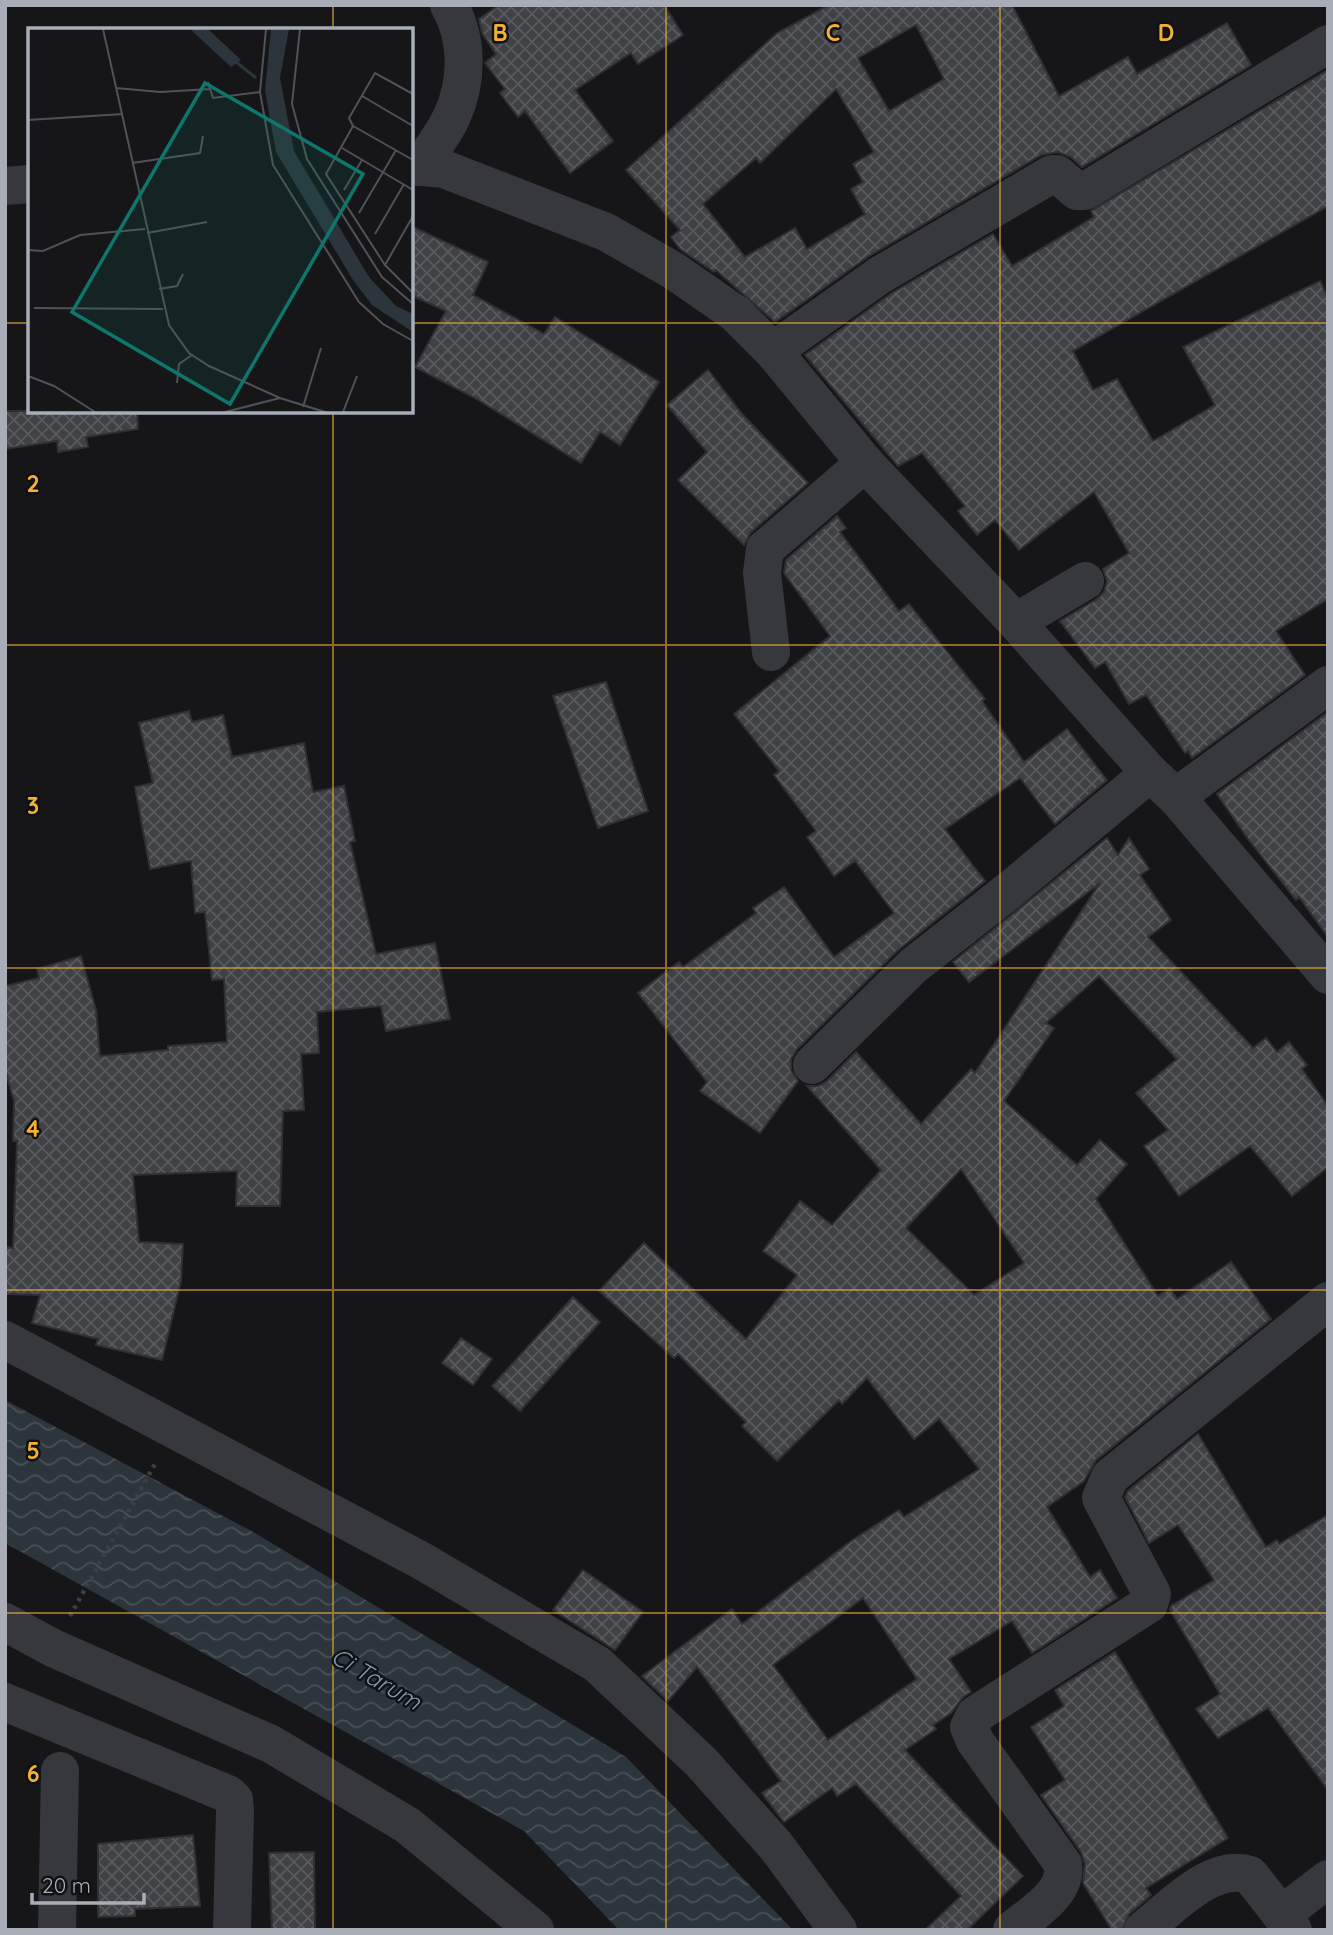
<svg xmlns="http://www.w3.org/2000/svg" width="1333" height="1935" font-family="Quicksand,sans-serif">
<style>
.water{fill:url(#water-waves)}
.building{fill:url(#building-cross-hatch);stroke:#303034;stroke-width:2;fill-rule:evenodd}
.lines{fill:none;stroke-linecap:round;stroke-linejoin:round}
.path{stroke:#3d3f44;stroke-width:4.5;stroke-dasharray:3.5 5;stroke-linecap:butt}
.minor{stroke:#37383d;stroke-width:38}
.grid{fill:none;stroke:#f2b134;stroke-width:2;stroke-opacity:0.55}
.labels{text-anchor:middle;stroke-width:5;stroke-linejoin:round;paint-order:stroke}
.water-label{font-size:24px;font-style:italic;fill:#7f9bb3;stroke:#111113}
.inset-river{fill:none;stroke:#2c353c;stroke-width:3.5}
.inset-road{fill:none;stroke:#505258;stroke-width:2}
.view{fill:#0f766e;fill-opacity:0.15;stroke:#0f766e;stroke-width:3.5}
.inset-edge{fill:none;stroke:#a8adb8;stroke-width:3.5}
.grid-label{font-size:23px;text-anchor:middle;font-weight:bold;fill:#f2b134;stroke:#111113;stroke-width:5;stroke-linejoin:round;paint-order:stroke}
</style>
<defs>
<pattern id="water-waves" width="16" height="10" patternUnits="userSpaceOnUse" patternTransform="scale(1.75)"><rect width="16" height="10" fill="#2c353c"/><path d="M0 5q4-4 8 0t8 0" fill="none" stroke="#485056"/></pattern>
<pattern id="building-cross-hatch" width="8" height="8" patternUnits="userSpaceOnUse" patternTransform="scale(1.75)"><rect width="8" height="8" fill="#404145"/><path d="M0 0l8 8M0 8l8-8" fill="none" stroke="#595a5e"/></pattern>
</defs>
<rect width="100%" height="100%" fill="#161618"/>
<path class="water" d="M 5,1400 L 255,1533 L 626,1757 L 793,1930 L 619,1930 L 524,1831 L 5,1543 Z"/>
<g class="building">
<path d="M 499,5 L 664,5 L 683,35 L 638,64 L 631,53 L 575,90 L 613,141 L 570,173 L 525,111 L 518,117 L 500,93 L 505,89 L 485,63 L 496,54 L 482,33 L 479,19 Z"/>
<path d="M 829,5 L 1012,5 L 1059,96 L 1128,57 L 1137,74 L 1227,23 L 1251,65 L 1082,167 L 1071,157 L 1058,152 L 1041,155 L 869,256 L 775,322 L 716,270 L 714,272 L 680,249 L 671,237 L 680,230 L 626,170 L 777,33 ZM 916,25 L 944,79 L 889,111 L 858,58 ZM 836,89 L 874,152 L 853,164 L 863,182 L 851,189 L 865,214 L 807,249 L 795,228 L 745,257 L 703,204 L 756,158 L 760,163 Z"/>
<path d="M 1328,70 L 1328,206 L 1073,351 L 1093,390 L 1117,379 L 1153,441 L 1215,405 L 1183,347 L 1320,281 L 1328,298 L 1328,599 L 1276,631 L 1305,675 L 1192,758 L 1188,751 L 1185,753 L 1146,695 L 1129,704 L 1105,662 L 1095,668 L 1060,621 L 1097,599 L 1104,592 L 1107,581 L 1103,569 L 1129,553 L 1094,492 L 1019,550 L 995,520 L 977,535 L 958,511 L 965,506 L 922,453 L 898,466 L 805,355 L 892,293 L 993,234 L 1012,266 L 1094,217 L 1091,211 Z"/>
<path d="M 411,226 L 488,262 L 473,295 L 544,334 L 555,317 L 659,382 L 620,445 L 600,432 L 581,463 L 475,398 L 415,367 L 446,311 L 411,295 Z"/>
<path d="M 708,370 L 743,415 L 808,483 L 751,532 L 744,545 L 678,480 L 707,452 L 667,405 Z"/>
<path d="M 5,411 L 137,411 L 138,429 L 86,437 L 88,447 L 58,452 L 57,441 L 5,449 Z"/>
<path d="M 837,516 L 846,528 L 840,532 L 899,611 L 909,604 L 985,699 L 982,701 L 1024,762 L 1067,729 L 1107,780 L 1055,824 L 1020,778 L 945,829 L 985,881 L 898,950 L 797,1049 L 791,1059 L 791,1070 L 798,1081 L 760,1133 L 700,1091 L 707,1082 L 638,993 L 679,962 L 683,967 L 756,913 L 753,908 L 784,887 L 834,957 L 894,913 L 855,861 L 834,876 L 807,837 L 816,831 L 774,775 L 779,771 L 734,714 L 830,636 L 784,573 L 786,560 Z"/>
<path d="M 606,682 L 648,811 L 598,828 L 553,696 Z"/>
<path d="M 189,711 L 192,722 L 223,715 L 232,757 L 304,743 L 313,792 L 344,786 L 355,841 L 350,842 L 376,954 L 435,943 L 450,1019 L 386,1031 L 381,1006 L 317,1012 L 319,1053 L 301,1054 L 304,1110 L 283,1111 L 280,1206 L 236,1206 L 237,1171 L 133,1175 L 139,1242 L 183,1244 L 181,1281 L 162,1360 L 96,1345 L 98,1339 L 32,1323 L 40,1295 L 5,1294 L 5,1247 L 13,1248 L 17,1141 L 13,1141 L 14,1101 L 5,1069 L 5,986 L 39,978 L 37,969 L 81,956 L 96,1010 L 100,1056 L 168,1050 L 168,1046 L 227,1042 L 224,979 L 212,980 L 205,912 L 195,913 L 191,861 L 150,869 L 135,787 L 153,783 L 139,723 Z"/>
<path d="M 1328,712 L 1328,937 L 1299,897 L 1296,900 L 1248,839 L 1217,794 Z"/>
<path d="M 1107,838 L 1118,855 L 1129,838 L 1149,869 L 1140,875 L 1171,920 L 1148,937 L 1253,1048 L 1266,1038 L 1277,1052 L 1289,1042 L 1307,1065 L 1302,1069 L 1328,1106 L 1328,1167 L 1292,1196 L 1250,1146 L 1179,1196 L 1144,1146 L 1168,1130 L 1136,1093 L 1177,1059 L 1099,976 L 1046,1023 L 1054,1028 L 1004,1101 L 1077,1165 L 1100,1140 L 1127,1164 L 1096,1199 L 1158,1296 L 1170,1288 L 1177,1299 L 1231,1262 L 1271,1319 L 1096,1460 L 1084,1481 L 1047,1507 L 1090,1577 L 1100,1570 L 1117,1598 L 1032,1653 L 1012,1621 L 949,1659 L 971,1692 L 963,1697 L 951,1713 L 933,1725 L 936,1729 L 905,1750 L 1023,1876 L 967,1930 L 925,1930 L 961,1896 L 856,1784 L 837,1796 L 832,1788 L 784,1822 L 762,1793 L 781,1781 L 697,1667 L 668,1701 L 642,1676 L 732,1609 L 742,1624 L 851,1541 L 899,1510 L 904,1517 L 979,1469 L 939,1419 L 914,1439 L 867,1378 L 842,1404 L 839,1400 L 777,1461 L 742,1426 L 746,1422 L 678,1354 L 674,1358 L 599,1291 L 644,1243 L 746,1339 L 797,1275 L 763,1251 L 800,1201 L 832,1225 L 881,1170 L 807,1086 L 818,1086 L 827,1081 L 856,1052 L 921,1124 L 971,1069 L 975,1073 L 1100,883 L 969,982 L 953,962 ZM 961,1169 L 1024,1263 L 974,1295 L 906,1228 ZM 863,1598 L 917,1679 L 828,1740 L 773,1665 Z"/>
<path d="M 573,1297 L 600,1322 L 520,1411 L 492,1386 Z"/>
<path d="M 461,1338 L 492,1359 L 473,1385 L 442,1363 Z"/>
<path d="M 1198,1434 L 1266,1547 L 1277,1540 L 1279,1544 L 1328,1515 L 1328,1790 L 1268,1708 L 1218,1738 L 1196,1709 L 1220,1694 L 1170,1610 L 1171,1606 L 1214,1580 L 1178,1525 L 1149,1543 L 1125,1497 L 1128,1491 Z"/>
<path d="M 583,1570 L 643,1612 L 615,1650 L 553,1610 Z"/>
<path d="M 1115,1652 L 1228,1838 L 1146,1888 L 1151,1895 L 1129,1914 L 1122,1930 L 1112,1930 L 1083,1883 L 1085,1864 L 1081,1852 L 1041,1795 L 1065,1780 L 1031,1727 L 1064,1706 L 1055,1690 Z"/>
<path d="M 193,1835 L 200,1906 L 135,1909 L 135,1916 L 98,1917 L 98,1844 Z"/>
<path d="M 314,1852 L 315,1930 L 272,1930 L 269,1853 Z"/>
</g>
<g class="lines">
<path class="path" d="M 70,1616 L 156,1462"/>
<g class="minor">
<path d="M 411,166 L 444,169 L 606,232 L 674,271 L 736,314 L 773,351 L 865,463 L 1016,622 L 1150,773 L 1176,797 L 1328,975"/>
<path d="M 420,167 C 430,151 444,134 452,116 C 468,81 468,38 449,5"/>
<path d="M 5,186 L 30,184"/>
<path d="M 773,351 L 880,275 L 1052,174 L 1057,174 L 1077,191 L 1085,191 L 1328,44"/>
<path d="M 1016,622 L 1085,581"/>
<path d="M 771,652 L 762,573 L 765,549 L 865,463"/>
<path d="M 1176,797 L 1328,685"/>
<path d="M 812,1065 L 913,966 L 1011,889 L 1150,773"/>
<path d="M 5,1340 L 422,1561 L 597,1664 L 701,1762 L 776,1846 L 838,1930"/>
<path d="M 5,1622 L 53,1648 L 271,1744 L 407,1825 L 535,1930"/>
<path d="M 5,1702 L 228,1794 L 234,1800 L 235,1811 L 232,1930"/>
<path d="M 1281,1915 L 1328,1879"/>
<path d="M 57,1930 L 60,1771"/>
<path d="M 1012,1930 C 1032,1913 1068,1893 1063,1864 L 975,1741 L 969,1727 L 975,1715 L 1149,1604 L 1152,1594 L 1101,1498 L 1110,1477 L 1328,1301"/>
<path d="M 1143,1930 C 1171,1908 1212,1862 1250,1875 L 1293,1930"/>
</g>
</g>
<path class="grid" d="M 333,5 L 333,30M 666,5 L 666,1930M 1000,5 L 1000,1930M 5,323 L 30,323M 411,323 L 1328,323M 333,411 L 333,1930M 5,645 L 1328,645M 5,968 L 1328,968M 5,1290 L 1328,1290M 5,1613 L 1328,1613"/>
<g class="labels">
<g class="water-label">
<text transform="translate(376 1679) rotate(30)" y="8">Ci Tarum</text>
</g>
</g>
<g transform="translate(28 28)">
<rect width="385" height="385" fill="#161618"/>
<path d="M 162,1 L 180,1 L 213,32 L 203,39 ZM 243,1 L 261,1 L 252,50 L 266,123 L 341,249 L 368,278 L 385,286 L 385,304 L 344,277 L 325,252 L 248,124 L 237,63 Z" fill="#2c353c"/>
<path class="inset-river" d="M 208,34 L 228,50"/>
<path class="inset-road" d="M 75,1 L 141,297 L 161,325 L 181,338 L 252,370 L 297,384M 238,1 L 232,64 L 245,137 L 331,274 L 355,296 L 385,313M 272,1 L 264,76 L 279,131 L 354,249 L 385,276M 180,54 L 185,70 L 232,64M 88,60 L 132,64 L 182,61M 334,68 L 385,98M 0,92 L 95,86M 325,98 L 321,90 L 347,45 L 385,66M 314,120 L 385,162M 104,135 L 172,125 L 175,108M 316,162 L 334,132M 331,185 L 368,122M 385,188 L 357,237 L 385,265M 119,205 L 179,194M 347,206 L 376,156M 0,222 L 15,223 L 52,207 L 117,201M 357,237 L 298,146 L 325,98 L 385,132M 131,261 L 149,258 L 155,246M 6,280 L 135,281M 0,348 L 26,358 L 67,384M 149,355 L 151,336 L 164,327M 275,379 L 293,320M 197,384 L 252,370M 315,384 L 329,348"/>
<path class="view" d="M 177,55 L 335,146 L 202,376 L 44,284 Z"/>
<rect width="385" height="385" class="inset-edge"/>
</g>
<g class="grid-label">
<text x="500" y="41">B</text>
<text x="833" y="41">C</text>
<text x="1166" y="41">D</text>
<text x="33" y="492">2</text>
<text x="33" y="814">3</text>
<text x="33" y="1137">4</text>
<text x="33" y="1459">5</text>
<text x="33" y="1782">6</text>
</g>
<rect width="1333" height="1935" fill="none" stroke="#a8adb8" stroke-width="14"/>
<path d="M32 1893v10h112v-10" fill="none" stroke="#a8adb8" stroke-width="3.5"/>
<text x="42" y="1893" font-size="21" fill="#a8adb8" stroke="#111113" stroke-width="5" paint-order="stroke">20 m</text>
</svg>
